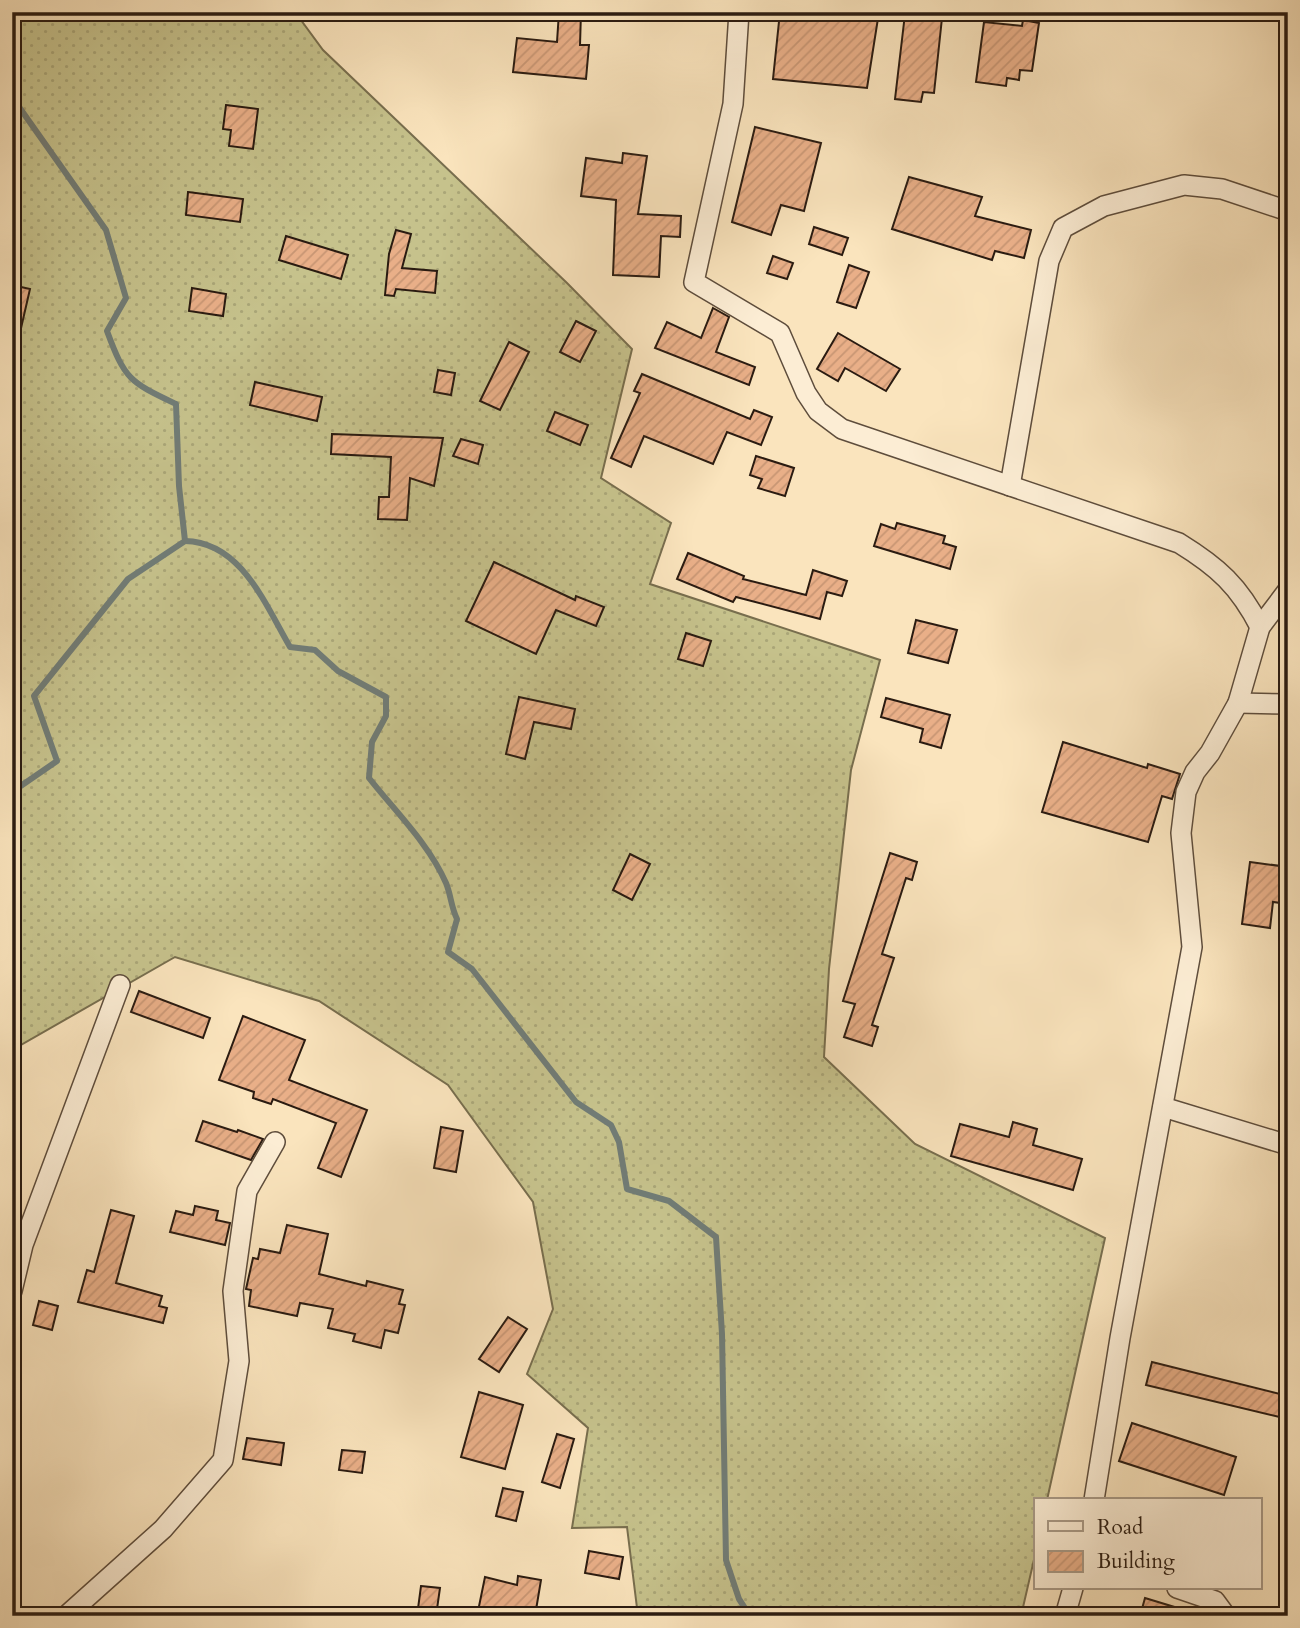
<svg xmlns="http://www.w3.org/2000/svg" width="1300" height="1628" font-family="Cardo,serif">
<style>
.grass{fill:url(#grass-dots);stroke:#786e4e;stroke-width:2}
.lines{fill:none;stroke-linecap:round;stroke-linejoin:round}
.stream{stroke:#717c76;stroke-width:6}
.building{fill:url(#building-hatch);stroke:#2a1b11;stroke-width:2}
.street-casing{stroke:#5e4d3c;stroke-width:22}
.street{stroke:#fcedd4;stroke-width:19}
</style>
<defs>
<pattern id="grass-dots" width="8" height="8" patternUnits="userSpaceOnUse" patternTransform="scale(1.75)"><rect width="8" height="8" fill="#c6c28c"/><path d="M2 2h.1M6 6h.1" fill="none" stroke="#aaa678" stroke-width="1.8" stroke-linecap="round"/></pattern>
<pattern id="building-hatch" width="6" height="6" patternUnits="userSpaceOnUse" patternTransform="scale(1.75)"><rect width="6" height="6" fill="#e9af88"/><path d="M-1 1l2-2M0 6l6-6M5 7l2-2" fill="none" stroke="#c89674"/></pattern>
</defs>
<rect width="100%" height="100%" fill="#fae4bd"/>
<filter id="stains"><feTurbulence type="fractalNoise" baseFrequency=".00286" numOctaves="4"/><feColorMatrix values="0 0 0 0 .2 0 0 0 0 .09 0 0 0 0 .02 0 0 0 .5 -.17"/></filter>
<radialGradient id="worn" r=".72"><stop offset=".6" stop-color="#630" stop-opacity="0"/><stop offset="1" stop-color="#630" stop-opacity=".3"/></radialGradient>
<path class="grass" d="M 12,12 L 295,12 L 323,50 L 567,283 L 632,349 L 601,478 L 671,523 L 650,584 L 880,660 L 851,770 L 829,969 L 824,1057 L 915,1144 L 1105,1238 L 1047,1500 L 1036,1500 L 1036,1551 L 1021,1616 L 638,1616 L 627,1527 L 572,1528 L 588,1428 L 527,1374 L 553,1309 L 533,1202 L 448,1085 L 319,1001 L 175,957 L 12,1050 Z"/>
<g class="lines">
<g class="stream">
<path d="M 12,97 L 106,230 L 126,298 L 107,331 C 125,380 130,382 176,404 L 179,486 L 185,541 L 128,579 L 34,696 L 57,761 L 12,792"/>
<path d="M 185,541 C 241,542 265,604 290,647 L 315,650 L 338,671 L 386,697 L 386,716 L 372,742 L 369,778 C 395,811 429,844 446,883 C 451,895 451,907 457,919 L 448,952 L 472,969 L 576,1102 L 611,1125 L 619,1142 L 627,1189 L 669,1201 L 716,1237 L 722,1334 L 726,1560 L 739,1599 L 750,1616"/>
</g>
</g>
<g class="building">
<path d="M 559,12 L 581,12 L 580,45 L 589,45 L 586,79 L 513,72 L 517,38 L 557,42 Z"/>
<path d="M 780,12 L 879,12 L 867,88 L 773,79 Z"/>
<path d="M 905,14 L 942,18 L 934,93 L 923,92 L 921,102 L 895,99 Z"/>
<path d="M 1023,20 L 1039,23 L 1032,71 L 1020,70 L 1019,80 L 1007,78 L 1006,86 L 976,82 L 984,22 L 1022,26 Z"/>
<path d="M 226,105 L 258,109 L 253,149 L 229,146 L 231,130 L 223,129 Z"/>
<path d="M 755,127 L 821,143 L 804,211 L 781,205 L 771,235 L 732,222 Z"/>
<path d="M 623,153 L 647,156 L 638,214 L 681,216 L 680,237 L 661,236 L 659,277 L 613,275 L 616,200 L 581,196 L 586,158 L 622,163 Z"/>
<path d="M 909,177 L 982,197 L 975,216 L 1031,230 L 1024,258 L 995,251 L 992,260 L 892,229 Z"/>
<path d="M 188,192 L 243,199 L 240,222 L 186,215 Z"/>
<path d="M 814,227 L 848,238 L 842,255 L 809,244 Z"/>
<path d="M 396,230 L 411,234 L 402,268 L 437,271 L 435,293 L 396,289 L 394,296 L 385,295 L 389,254 Z"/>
<path d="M 286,236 L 348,255 L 341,279 L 279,260 Z"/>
<path d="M 773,256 L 793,263 L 787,279 L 767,273 Z"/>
<path d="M 849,265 L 869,272 L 856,308 L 837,302 Z"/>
<path d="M 12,285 L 30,289 L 19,337 L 12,336 Z"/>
<path d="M 192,288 L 226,294 L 223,316 L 189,311 Z"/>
<path d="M 713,308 L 729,317 L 716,352 L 755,367 L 749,385 L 655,348 L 667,322 L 701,338 Z"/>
<path d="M 576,321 L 596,331 L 580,362 L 560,352 Z"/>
<path d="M 838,333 L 900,369 L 886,391 L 845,368 L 838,381 L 817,369 Z"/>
<path d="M 509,342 L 529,352 L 500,410 L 480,401 Z"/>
<path d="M 438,370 L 455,373 L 451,395 L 434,392 Z"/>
<path d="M 642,374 L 750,419 L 754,410 L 772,417 L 761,445 L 727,432 L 713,464 L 644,436 L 631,467 L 611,458 L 640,393 L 634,391 Z"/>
<path d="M 255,382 L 322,397 L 317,421 L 250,405 Z"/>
<path d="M 555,412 L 588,425 L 580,445 L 547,431 Z"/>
<path d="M 332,434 L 443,438 L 434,486 L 410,478 L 407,520 L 378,519 L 379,497 L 389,497 L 391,457 L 331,454 Z"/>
<path d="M 461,439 L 483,445 L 478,464 L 453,456 Z"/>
<path d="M 756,456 L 794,468 L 785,496 L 758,488 L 762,479 L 750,475 Z"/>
<path d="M 897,523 L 945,536 L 943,543 L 956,547 L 950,569 L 874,546 L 881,524 L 895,529 Z"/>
<path d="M 688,553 L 744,576 L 743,579 L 806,595 L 813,570 L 847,581 L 842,596 L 827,592 L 820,619 L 736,597 L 733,602 L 677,579 Z"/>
<path d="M 494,562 L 575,600 L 576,596 L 604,607 L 596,626 L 556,610 L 536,654 L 466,621 Z"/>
<path d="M 916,620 L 957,630 L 948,663 L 908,653 Z"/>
<path d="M 686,633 L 711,641 L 703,666 L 678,659 Z"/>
<path d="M 519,697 L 575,709 L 571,729 L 534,722 L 525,759 L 506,754 Z"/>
<path d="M 886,698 L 950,715 L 941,748 L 920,742 L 923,729 L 881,717 Z"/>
<path d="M 1063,742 L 1147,768 L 1148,764 L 1180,774 L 1172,799 L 1162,796 L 1148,842 L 1042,812 Z"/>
<path d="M 890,853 L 917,862 L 912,880 L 906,878 L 882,954 L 894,958 L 872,1025 L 878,1027 L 872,1046 L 844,1037 L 855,1004 L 843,1001 Z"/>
<path d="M 630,854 L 650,864 L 632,900 L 613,890 Z"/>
<path d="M 1250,862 L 1288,867 L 1288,904 L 1273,902 L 1270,928 L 1242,924 Z"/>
<path d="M 139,991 L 210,1018 L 203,1038 L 131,1012 Z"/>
<path d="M 243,1016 L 305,1040 L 289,1080 L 367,1110 L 341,1177 L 318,1168 L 336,1123 L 273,1099 L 271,1104 L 253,1098 L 254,1092 L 219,1080 Z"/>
<path d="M 203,1121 L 237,1132 L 238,1130 L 263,1139 L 251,1160 L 196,1141 Z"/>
<path d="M 1013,1122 L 1037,1129 L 1033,1145 L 1082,1159 L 1073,1190 L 951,1156 L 960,1124 L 1009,1137 Z"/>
<path d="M 441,1127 L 463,1131 L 456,1172 L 434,1168 Z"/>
<path d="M 195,1206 L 218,1211 L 216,1220 L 230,1223 L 225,1245 L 170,1232 L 176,1211 L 193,1215 Z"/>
<path d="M 111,1210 L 134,1216 L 116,1283 L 162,1296 L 159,1306 L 167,1308 L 163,1323 L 78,1302 L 87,1270 L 94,1272 Z"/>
<path d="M 287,1225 L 328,1234 L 319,1274 L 366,1286 L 367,1281 L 403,1290 L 399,1304 L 405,1305 L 398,1333 L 385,1330 L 381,1348 L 353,1341 L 355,1334 L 328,1328 L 333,1309 L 300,1303 L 297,1316 L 249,1306 L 251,1290 L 246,1289 L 253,1258 L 258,1259 L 260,1249 L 280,1253 Z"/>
<path d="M 39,1301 L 58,1306 L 52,1330 L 33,1325 Z"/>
<path d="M 508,1317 L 527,1329 L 499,1372 L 479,1359 Z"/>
<path d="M 1152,1362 L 1288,1396 L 1288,1419 L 1146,1385 Z"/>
<path d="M 479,1392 L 523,1405 L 505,1469 L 461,1457 Z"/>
<path d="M 1132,1423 L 1236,1457 L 1224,1495 L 1119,1461 Z"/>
<path d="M 557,1434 L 574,1439 L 560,1488 L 542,1482 Z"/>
<path d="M 247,1438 L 284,1443 L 281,1465 L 243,1459 Z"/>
<path d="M 342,1450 L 365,1452 L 362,1473 L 339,1470 Z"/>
<path d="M 503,1488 L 523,1492 L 516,1521 L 496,1516 Z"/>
<path d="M 589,1551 L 623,1557 L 619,1579 L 585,1573 Z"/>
<path d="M 518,1576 L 541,1580 L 535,1616 L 477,1616 L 485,1577 L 517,1585 Z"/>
<path d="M 421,1586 L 440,1588 L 436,1616 L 417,1616 Z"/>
<path d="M 1145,1598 L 1191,1612 L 1190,1616 L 1140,1616 Z"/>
</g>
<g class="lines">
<defs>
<g id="street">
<path d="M 739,12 L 733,104 L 694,282 L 780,333 L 806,393 L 818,411 L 842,429 L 1179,543 C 1218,567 1239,586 1260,627"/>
<path d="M 1010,486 L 1049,261 L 1063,228 L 1104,206 L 1184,185 L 1222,189 L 1288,211"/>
<path d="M 1238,703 L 1288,704"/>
<path d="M 1163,1107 L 1288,1145"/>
<path d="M 12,1291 L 23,1245 L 120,985"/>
<path d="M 1094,1500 L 1120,1338 L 1192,947 L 1181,833 L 1186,792 L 1195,772 L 1210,753 L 1238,703 L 1260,627 L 1288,590"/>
<path d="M 1177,1588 L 1215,1601 L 1226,1616"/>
<path d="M 66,1616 L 163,1529 L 223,1460 L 239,1361 L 233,1291 L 247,1191 L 275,1142"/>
<path d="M 1065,1616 L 1073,1588"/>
</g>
</defs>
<use href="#street" class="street-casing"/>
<use href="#street" class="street"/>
</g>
<rect width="1300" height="1628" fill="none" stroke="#fae4bd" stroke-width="42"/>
<rect x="14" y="14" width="1272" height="1600" fill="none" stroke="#2a1b11" stroke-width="3.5"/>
<rect x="21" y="21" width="1258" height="1586" fill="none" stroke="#2a1b11" stroke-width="2"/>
<rect x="1034" y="1498" width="228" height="91" fill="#fcedd4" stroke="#a89986" stroke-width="2"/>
<rect x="1048" y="1521" width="35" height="10" fill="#fcedd4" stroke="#a89986" stroke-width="2"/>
<text x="1097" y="1534" font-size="21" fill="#2a1b11">Road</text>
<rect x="1048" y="1551" width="35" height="21" fill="url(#building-hatch)" stroke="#a89986" stroke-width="2"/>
<text x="1097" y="1568" font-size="21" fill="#2a1b11">Building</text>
<rect width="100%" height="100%" filter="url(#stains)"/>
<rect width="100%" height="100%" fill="url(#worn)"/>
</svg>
